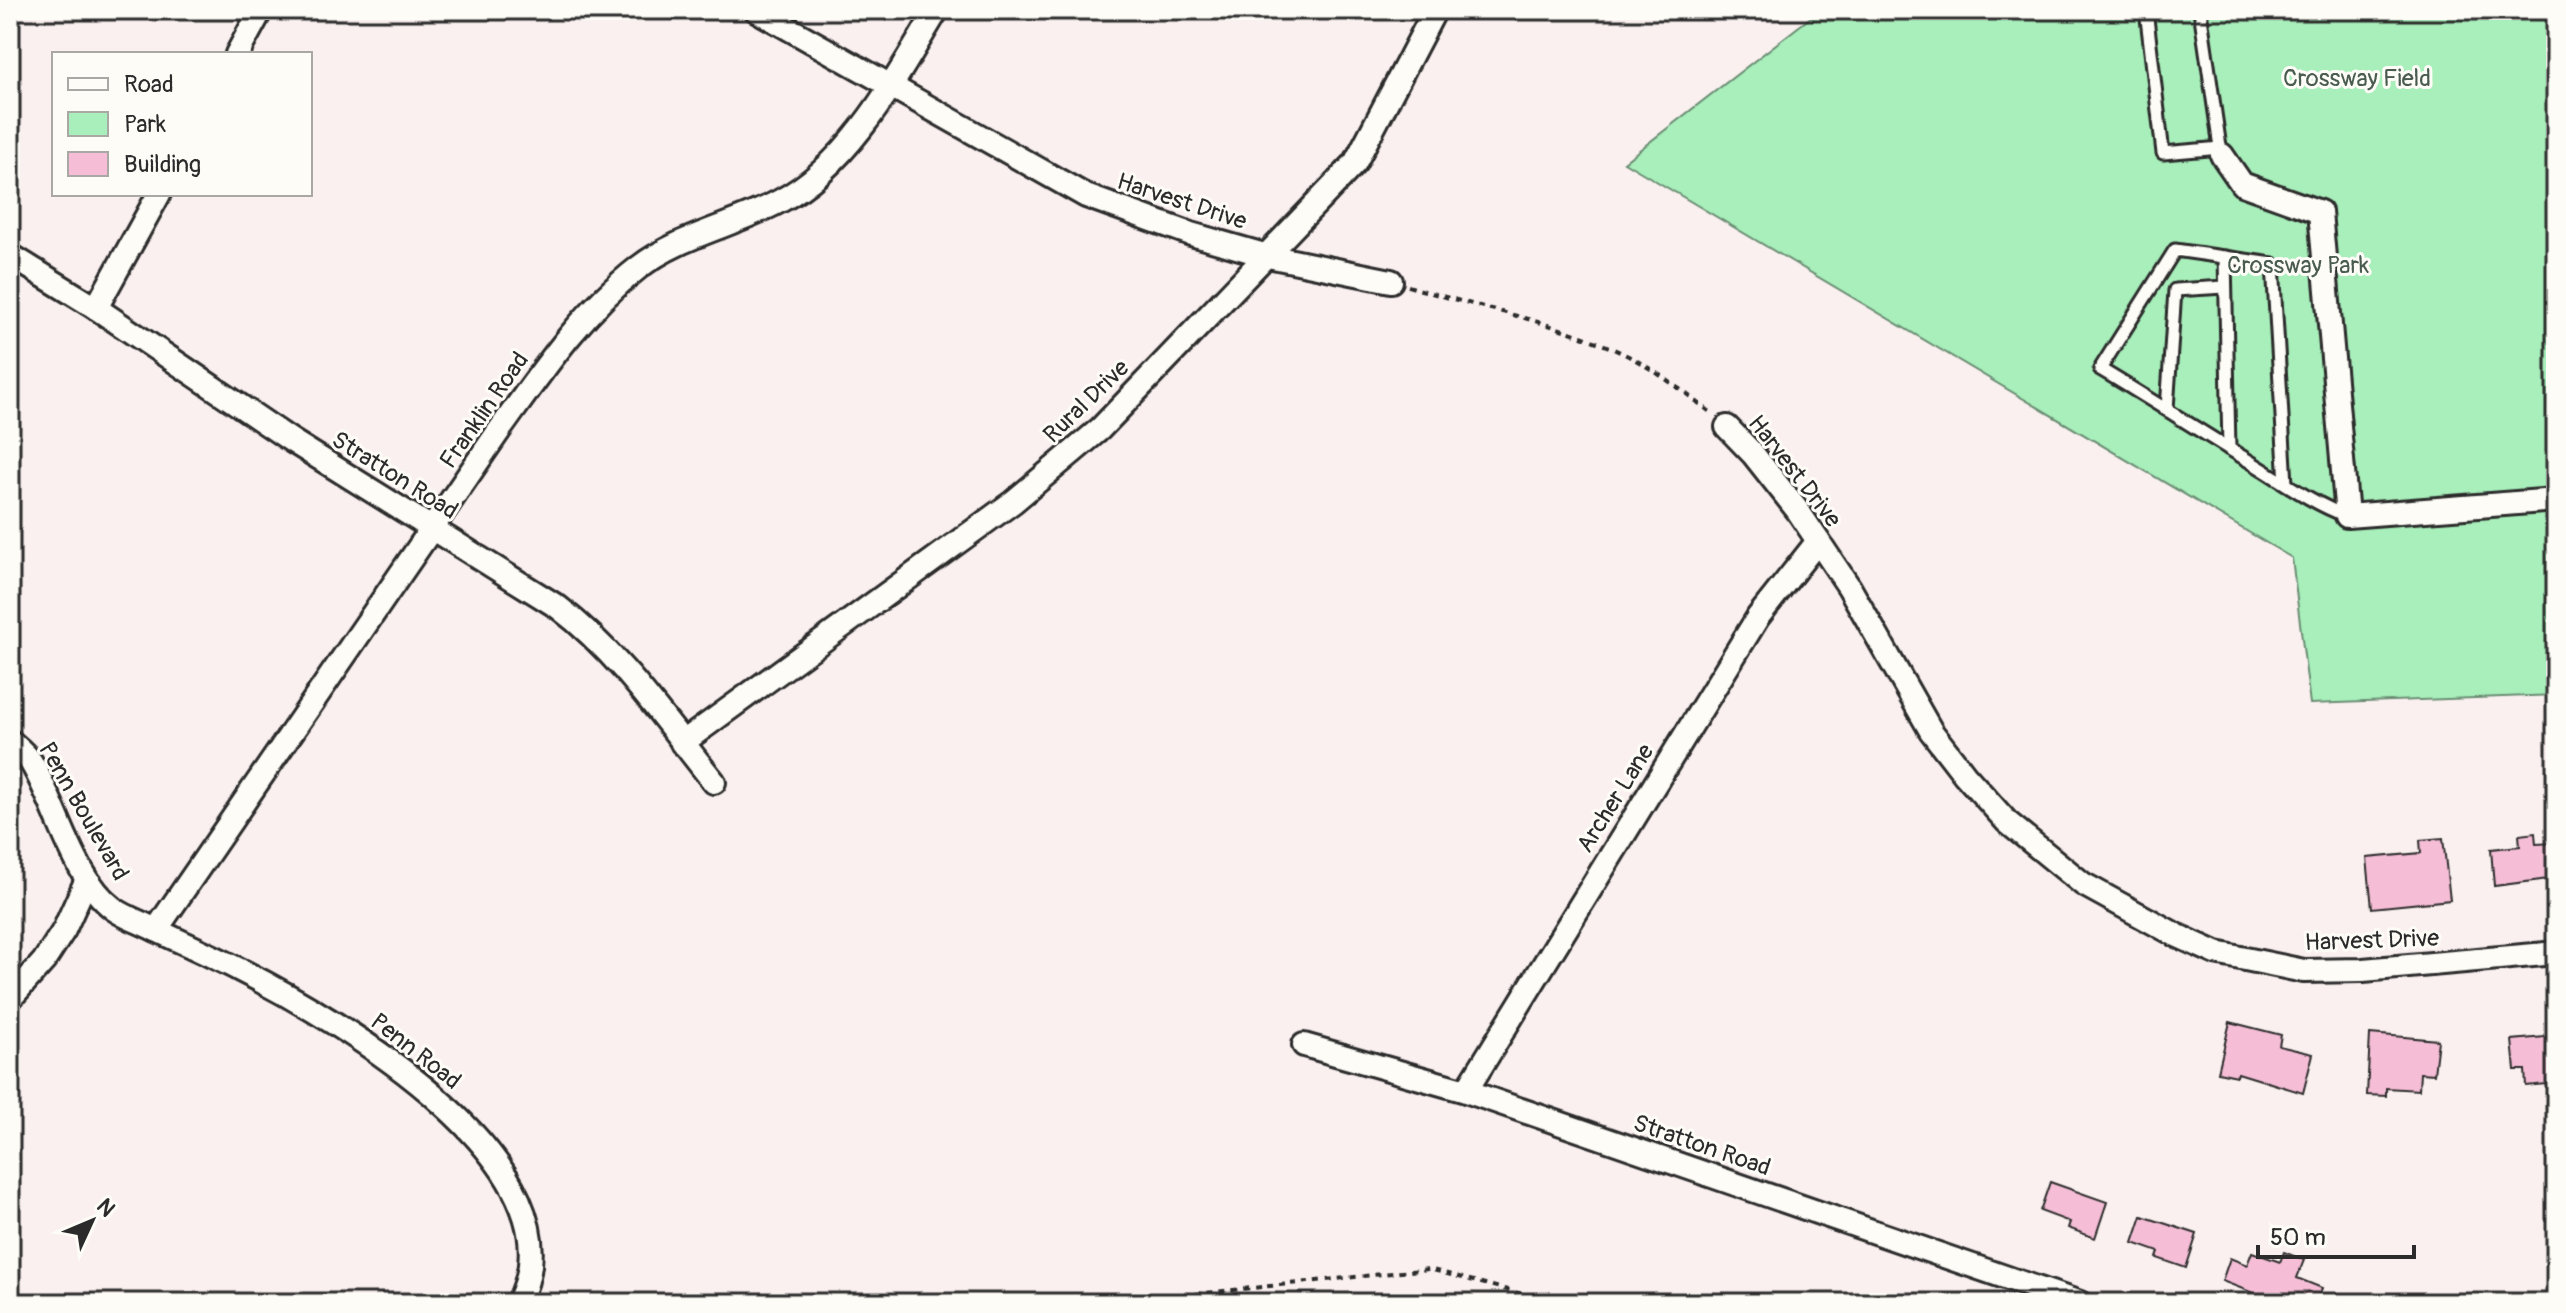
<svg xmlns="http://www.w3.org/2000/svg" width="2566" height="1313" font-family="Pangolin,sans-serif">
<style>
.green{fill:#a8efbb;stroke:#6a8d73;stroke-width:2}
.building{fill:#f5bed6;stroke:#2b2b2b;stroke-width:2}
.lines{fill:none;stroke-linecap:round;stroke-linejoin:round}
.lane-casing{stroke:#2b2b2b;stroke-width:17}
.street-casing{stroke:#2b2b2b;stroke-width:28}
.path{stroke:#2b2b2b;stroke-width:4;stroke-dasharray:6 6;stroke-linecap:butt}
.lane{stroke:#fdfcf7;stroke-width:11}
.street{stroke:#fdfcf7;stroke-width:22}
.labels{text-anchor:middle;stroke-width:6;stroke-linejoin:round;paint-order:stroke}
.park-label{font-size:24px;fill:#4a5c4f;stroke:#fdfcf7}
.street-label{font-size:24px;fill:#2b2b2b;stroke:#fdfcf7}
</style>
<rect width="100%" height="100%" fill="#fbf0f0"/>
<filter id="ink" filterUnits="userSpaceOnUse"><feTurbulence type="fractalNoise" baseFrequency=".0125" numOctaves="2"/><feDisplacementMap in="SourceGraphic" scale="16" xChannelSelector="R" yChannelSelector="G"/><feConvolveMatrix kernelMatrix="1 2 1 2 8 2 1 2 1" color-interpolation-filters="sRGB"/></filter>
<g filter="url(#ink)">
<path class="green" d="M 1820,10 L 2556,10 L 2556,695 L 2310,704 L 2292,558 L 1624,162 Z"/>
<g class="building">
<path d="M 2535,833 L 2536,844 L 2556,843 L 2556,878 L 2494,886 L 2491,849 L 2520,846 L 2519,835 Z"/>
<path d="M 2443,838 L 2450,900 L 2372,908 L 2367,858 L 2421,853 L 2420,840 Z"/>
<path d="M 2230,1022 L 2281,1035 L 2279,1046 L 2313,1054 L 2303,1093 L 2238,1073 L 2237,1076 L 2218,1072 Z"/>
<path d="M 2370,1034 L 2438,1040 L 2434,1074 L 2420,1073 L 2419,1090 L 2386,1088 L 2386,1096 L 2367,1095 Z"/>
<path d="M 2556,1036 L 2556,1083 L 2526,1086 L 2525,1070 L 2515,1070 L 2512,1040 Z"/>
<path d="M 2050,1182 L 2107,1202 L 2095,1238 L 2068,1228 L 2070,1222 L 2040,1211 Z"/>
<path d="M 2142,1216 L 2197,1234 L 2186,1268 L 2157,1258 L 2159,1252 L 2133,1243 Z"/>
<path d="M 2252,1252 L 2280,1262 L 2284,1252 L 2304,1260 L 2297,1278 L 2322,1288 L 2316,1303 L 2279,1303 L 2222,1281 L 2230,1258 L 2247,1265 Z"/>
</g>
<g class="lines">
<defs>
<g id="lane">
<path d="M 2146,10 L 2163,153 L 2221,148"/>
<path d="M 2200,10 L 2221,154"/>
<path d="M 2225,257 L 2229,449"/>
<path d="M 2167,409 L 2175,290 L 2225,287"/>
<path d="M 2286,484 L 2273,264 L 2175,250 L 2100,369 C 2152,400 2203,433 2254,464 C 2285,483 2314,504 2347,516"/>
</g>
<g id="street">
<path d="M 756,10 L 1086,196 L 1191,234 L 1268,256 L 1391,281"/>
<path d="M 237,54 L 261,10"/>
<path d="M 2222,155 L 2242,184 L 2320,212 L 2347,516 L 2556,500"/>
<path d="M 10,255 L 96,308 L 292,441 L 558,607 C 620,654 665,721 714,782"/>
<path d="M 96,308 L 159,194"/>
<path d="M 1727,427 L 1753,454 L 1798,511 L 1849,587 L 1931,731 L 1965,775 L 2007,822 L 2083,884 L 2176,935 L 2216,953 L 2304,971 L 2363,970 L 2556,953"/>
<path d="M 10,741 C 17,747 26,754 31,762 C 58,807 72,877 114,909 C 125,917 140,922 152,928 C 181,942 211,955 240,970 C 337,1019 590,1166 518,1303"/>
<path d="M 682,743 L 1013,502 L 1100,429 L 1355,163 L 1435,10"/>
<path d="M 156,930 L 496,435 C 538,377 580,313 638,268 C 680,235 734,226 780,201 C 851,164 897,76 937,10"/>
<path d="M 10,999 L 44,961 L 64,930 L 87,879"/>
<path d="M 1304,1045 L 1466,1091 L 2080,1303"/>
<path d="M 1466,1091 L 1758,617 L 1818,541"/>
</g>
</defs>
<use href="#lane" class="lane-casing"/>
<use href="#street" class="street-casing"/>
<g class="path">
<path d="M 1408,286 C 1481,309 1565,323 1632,358 C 1661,374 1688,395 1714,415"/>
<path d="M 1112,1303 L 1429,1269 L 1556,1303"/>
</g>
<use href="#lane" class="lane"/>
<use href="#street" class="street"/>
</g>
</g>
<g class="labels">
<g class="park-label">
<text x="2357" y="86">Crossway Field</text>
<text x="2298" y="273">Crossway Park</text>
</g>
<g class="street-label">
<text transform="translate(1182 201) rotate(18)" y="8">Harvest Drive</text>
<text transform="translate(1086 401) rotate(-44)" y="8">Rural Drive</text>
<text transform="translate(484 410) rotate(-55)" y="8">Franklin Road</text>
<text transform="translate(1795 471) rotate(52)" y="8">Harvest Drive</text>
<text transform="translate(395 475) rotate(32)" y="8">Stratton Road</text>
<text transform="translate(1615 798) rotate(-58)" y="8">Archer Lane</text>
<text transform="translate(84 811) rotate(60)" y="8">Penn Boulevard</text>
<text transform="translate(2372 940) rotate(-2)" y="8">Harvest Drive</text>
<text transform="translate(416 1051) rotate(38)" y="8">Penn Road</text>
<text transform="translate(1702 1145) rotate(19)" y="8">Stratton Road</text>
</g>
</g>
<rect width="2566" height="1313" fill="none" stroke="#fdfcf7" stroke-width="40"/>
<rect x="20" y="20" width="2526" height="1273" fill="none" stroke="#2b2b2b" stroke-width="3" filter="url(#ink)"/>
<rect x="52" y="52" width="260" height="144" fill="#fdfcf7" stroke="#a9a8a5" stroke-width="2"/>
<rect x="68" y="78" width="40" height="12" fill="#fdfcf7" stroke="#a9a8a5" stroke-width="2"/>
<text x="124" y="92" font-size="24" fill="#2b2b2b">Road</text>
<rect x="68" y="112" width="40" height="24" fill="#a8efbb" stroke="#a9a8a5" stroke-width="2"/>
<text x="124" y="132" font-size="24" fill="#2b2b2b">Park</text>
<rect x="68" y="152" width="40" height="24" fill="#f5bed6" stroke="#a9a8a5" stroke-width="2"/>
<text x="124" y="172" font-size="24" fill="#2b2b2b">Building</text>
<g transform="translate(92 1221) rotate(46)" stroke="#fdfcf7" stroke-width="6" paint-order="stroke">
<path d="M0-6L14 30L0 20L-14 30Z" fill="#2b2b2b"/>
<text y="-12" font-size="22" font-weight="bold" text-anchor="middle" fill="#2b2b2b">N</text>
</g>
<path d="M2258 1245v12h156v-12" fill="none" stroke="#2b2b2b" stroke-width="4"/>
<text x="2270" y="1245" font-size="24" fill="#2b2b2b" stroke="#fdfcf7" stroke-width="6" paint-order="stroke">50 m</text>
</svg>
